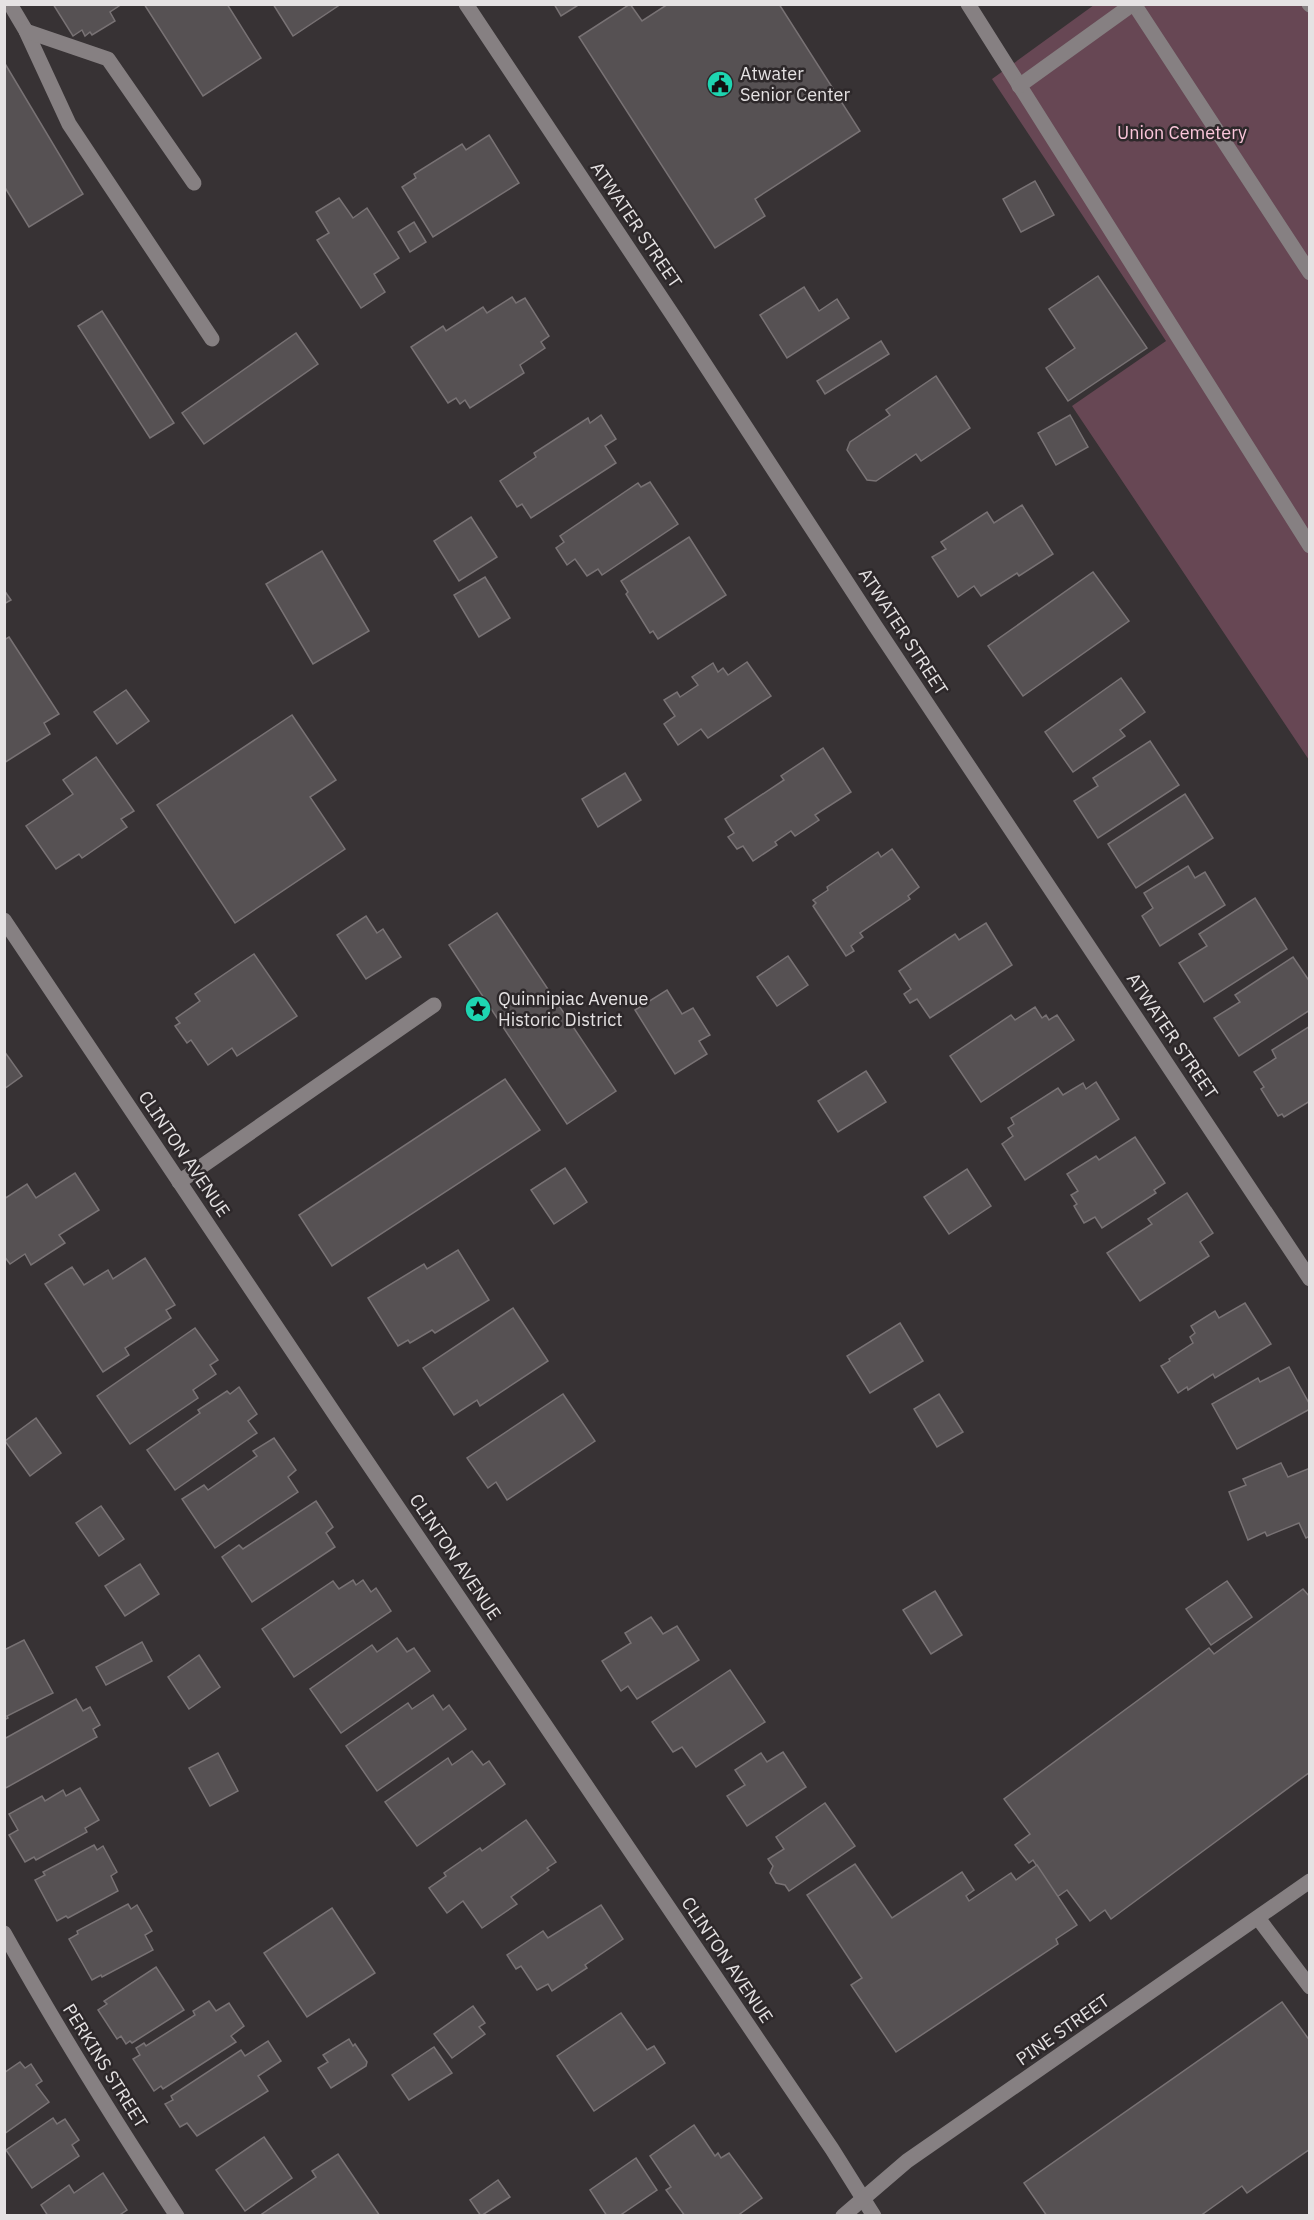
<svg xmlns="http://www.w3.org/2000/svg" width="1314" height="2220" font-family="'IBM Plex Sans',sans-serif">
<style>
.green{fill:#674754}
.building{fill:#565153;stroke:#787274;stroke-width:1.5}
.lines{fill:none;stroke-linecap:round;stroke-linejoin:round}
.lane{stroke:#868082;stroke-width:15}
.street{stroke:#868082;stroke-width:15}
.labels{text-anchor:middle;stroke-width:5;stroke-linejoin:round;paint-order:stroke}
.poi-label{font-size:18px;fill:#e5e2e3;stroke:#2d282a;text-anchor:start}
.park-label{font-size:18px;fill:#fac6da;stroke:#2d282a}
.street-label{font-size:18px;fill:#e5e2e3;stroke:#2d282a}
</style>
<rect width="100%" height="100%" fill="#373234"/>
<path class="green" d="M 1094,5 L 1309,5 L 1309,760 L 1072,406 L 1166,341 L 992,79 Z"/>
<g class="building">
<path d="M 53,4 L 122,4 L 110,12 L 115,21 L 92,35 L 90,32 L 85,36 L 82,30 L 73,36 Z"/>
<path d="M 144,4 L 227,4 L 261,58 L 203,96 Z"/>
<path d="M 273,4 L 341,4 L 293,36 Z"/>
<path d="M 554,4 L 580,4 L 561,16 Z"/>
<path d="M 630,4 L 642,21 L 668,4 L 779,4 L 860,131 L 755,199 L 765,216 L 715,248 L 579,37 Z"/>
<path d="M 4,62 L 83,194 L 29,227 L 4,186 Z"/>
<path d="M 489,135 L 519,183 L 433,237 L 402,187 L 416,178 L 414,174 L 462,144 L 466,150 Z"/>
<path d="M 1035,181 L 1054,215 L 1021,232 L 1003,199 Z"/>
<path d="M 339,198 L 353,218 L 367,208 L 399,258 L 374,274 L 385,292 L 361,308 L 317,240 L 329,233 L 316,212 Z"/>
<path d="M 414,222 L 426,242 L 410,252 L 398,232 Z"/>
<path d="M 1098,276 L 1147,348 L 1068,401 L 1046,368 L 1075,348 L 1049,309 Z"/>
<path d="M 804,287 L 819,311 L 837,299 L 849,318 L 787,358 L 760,315 Z"/>
<path d="M 512,297 L 516,303 L 525,298 L 549,336 L 541,342 L 545,348 L 520,365 L 524,373 L 470,408 L 465,400 L 460,404 L 456,398 L 448,403 L 411,347 L 443,326 L 446,331 L 483,307 L 487,313 Z"/>
<path d="M 102,311 L 174,423 L 150,438 L 78,326 Z"/>
<path d="M 296,333 L 318,364 L 204,444 L 182,413 Z"/>
<path d="M 881,341 L 889,354 L 825,394 L 817,381 Z"/>
<path d="M 936,376 L 970,428 L 921,461 L 916,454 L 876,481 L 867,480 L 847,450 L 850,442 L 890,415 L 886,410 Z"/>
<path d="M 601,415 L 616,439 L 605,446 L 616,463 L 531,518 L 522,504 L 517,507 L 500,481 L 536,457 L 534,453 L 588,418 L 590,423 Z"/>
<path d="M 1070,415 L 1088,447 L 1056,465 L 1038,433 Z"/>
<path d="M 650,482 L 678,524 L 602,575 L 598,569 L 587,576 L 575,559 L 567,565 L 556,548 L 564,542 L 560,536 L 638,483 L 641,487 Z"/>
<path d="M 1022,505 L 1053,554 L 1019,576 L 1017,573 L 981,596 L 974,586 L 958,597 L 932,557 L 946,549 L 941,542 L 987,512 L 994,523 Z"/>
<path d="M 471,517 L 497,557 L 459,581 L 434,541 Z"/>
<path d="M 689,537 L 726,595 L 658,639 L 653,631 L 650,633 L 626,594 L 628,592 L 621,581 Z"/>
<path d="M 322,551 L 369,631 L 313,664 L 266,584 Z"/>
<path d="M 1093,572 L 1129,621 L 1023,696 L 988,646 Z"/>
<path d="M 485,577 L 510,618 L 479,637 L 454,595 Z"/>
<path d="M 4,590 L 11,600 L 4,604 Z"/>
<path d="M 9,637 L 59,714 L 44,723 L 50,734 L 4,763 L 4,640 Z"/>
<path d="M 747,662 L 771,696 L 708,738 L 701,729 L 678,745 L 664,724 L 675,716 L 664,700 L 677,692 L 680,697 L 698,685 L 692,677 L 713,663 L 718,672 L 723,668 L 728,675 Z"/>
<path d="M 1121,678 L 1145,712 L 1120,730 L 1125,736 L 1073,772 L 1045,732 Z"/>
<path d="M 126,690 L 149,721 L 117,744 L 94,712 Z"/>
<path d="M 292,715 L 336,780 L 310,797 L 345,849 L 235,923 L 157,805 Z"/>
<path d="M 1150,741 L 1179,785 L 1098,838 L 1074,801 L 1098,786 L 1093,778 Z"/>
<path d="M 823,748 L 851,792 L 815,815 L 819,820 L 795,836 L 791,831 L 775,842 L 777,845 L 753,861 L 743,846 L 737,849 L 728,837 L 734,833 L 725,819 L 784,780 L 781,776 Z"/>
<path d="M 96,757 L 134,811 L 121,819 L 127,827 L 82,858 L 79,854 L 56,869 L 26,826 L 73,794 L 63,780 Z"/>
<path d="M 625,773 L 641,800 L 598,827 L 582,799 Z"/>
<path d="M 1185,794 L 1213,838 L 1136,888 L 1108,844 Z"/>
<path d="M 892,849 L 919,887 L 908,896 L 910,899 L 860,933 L 863,937 L 851,946 L 854,951 L 846,956 L 813,906 L 816,903 L 813,900 L 828,890 L 827,887 L 878,852 L 881,857 Z"/>
<path d="M 1188,866 L 1195,878 L 1205,872 L 1225,905 L 1160,946 L 1142,916 L 1153,908 L 1144,893 Z"/>
<path d="M 1255,898 L 1287,949 L 1204,1002 L 1179,963 L 1207,946 L 1199,934 Z"/>
<path d="M 497,913 L 616,1091 L 567,1124 L 449,945 Z"/>
<path d="M 366,916 L 377,933 L 383,929 L 401,957 L 366,979 L 337,935 Z"/>
<path d="M 986,923 L 1012,965 L 930,1018 L 917,999 L 910,1003 L 904,994 L 911,989 L 899,971 L 955,934 L 959,940 Z"/>
<path d="M 254,954 L 297,1016 L 237,1056 L 232,1048 L 208,1065 L 191,1040 L 187,1043 L 175,1026 L 180,1023 L 176,1018 L 200,1001 L 195,994 Z"/>
<path d="M 788,956 L 808,985 L 777,1006 L 757,977 Z"/>
<path d="M 1293,957 L 1310,982 L 1310,1010 L 1239,1056 L 1214,1018 L 1240,1002 L 1235,995 Z"/>
<path d="M 667,990 L 682,1014 L 693,1008 L 710,1035 L 699,1041 L 707,1054 L 675,1074 L 635,1010 Z"/>
<path d="M 1035,1007 L 1042,1018 L 1046,1015 L 1049,1020 L 1057,1015 L 1074,1040 L 981,1102 L 950,1056 L 1011,1015 L 1015,1020 Z"/>
<path d="M 1310,1026 L 1310,1101 L 1284,1117 L 1282,1114 L 1278,1116 L 1261,1089 L 1264,1087 L 1254,1072 L 1276,1058 L 1272,1050 Z"/>
<path d="M 4,1051 L 22,1076 L 4,1089 Z"/>
<path d="M 866,1071 L 886,1102 L 838,1132 L 818,1101 Z"/>
<path d="M 505,1079 L 540,1130 L 332,1266 L 299,1215 Z"/>
<path d="M 1096,1082 L 1119,1119 L 1025,1180 L 1002,1144 L 1013,1136 L 1008,1128 L 1014,1124 L 1011,1118 L 1058,1088 L 1063,1095 L 1083,1083 L 1086,1089 Z"/>
<path d="M 1135,1137 L 1165,1183 L 1154,1190 L 1156,1193 L 1102,1228 L 1095,1217 L 1084,1223 L 1074,1206 L 1077,1204 L 1071,1195 L 1078,1191 L 1067,1174 L 1096,1156 L 1099,1160 Z"/>
<path d="M 565,1168 L 587,1202 L 554,1224 L 531,1190 Z"/>
<path d="M 967,1169 L 991,1206 L 949,1234 L 924,1197 Z"/>
<path d="M 75,1173 L 99,1210 L 59,1235 L 65,1243 L 31,1265 L 25,1254 L 10,1264 L 4,1256 L 4,1199 L 27,1184 L 36,1198 Z"/>
<path d="M 1187,1193 L 1213,1233 L 1200,1242 L 1209,1256 L 1140,1301 L 1107,1253 L 1152,1224 L 1148,1219 Z"/>
<path d="M 458,1250 L 489,1300 L 435,1333 L 432,1330 L 410,1343 L 408,1340 L 398,1346 L 368,1298 L 424,1264 L 427,1269 Z"/>
<path d="M 145,1258 L 175,1305 L 166,1310 L 171,1318 L 125,1348 L 129,1355 L 103,1372 L 45,1284 L 72,1267 L 84,1285 L 108,1270 L 113,1279 Z"/>
<path d="M 1245,1303 L 1271,1344 L 1215,1378 L 1213,1374 L 1188,1390 L 1187,1387 L 1178,1393 L 1161,1366 L 1170,1361 L 1169,1359 L 1193,1343 L 1190,1337 L 1195,1333 L 1191,1326 L 1215,1311 L 1219,1318 Z"/>
<path d="M 513,1308 L 548,1361 L 480,1406 L 477,1400 L 454,1415 L 423,1368 Z"/>
<path d="M 900,1323 L 923,1361 L 870,1393 L 847,1356 Z"/>
<path d="M 195,1328 L 218,1360 L 210,1365 L 216,1374 L 193,1390 L 198,1398 L 130,1444 L 97,1396 Z"/>
<path d="M 1289,1367 L 1310,1405 L 1310,1409 L 1237,1449 L 1212,1404 L 1258,1378 L 1260,1382 Z"/>
<path d="M 239,1387 L 257,1414 L 248,1421 L 257,1433 L 175,1490 L 147,1450 L 200,1413 L 198,1410 L 227,1391 L 230,1394 Z"/>
<path d="M 563,1394 L 595,1441 L 507,1500 L 496,1482 L 488,1488 L 467,1458 Z"/>
<path d="M 939,1394 L 963,1432 L 937,1447 L 914,1409 Z"/>
<path d="M 36,1418 L 61,1453 L 30,1476 L 5,1441 Z"/>
<path d="M 274,1438 L 296,1470 L 288,1477 L 298,1492 L 215,1548 L 182,1499 L 204,1485 L 208,1490 L 257,1456 L 253,1451 Z"/>
<path d="M 1281,1463 L 1288,1477 L 1310,1468 L 1310,1536 L 1306,1538 L 1299,1523 L 1267,1536 L 1265,1532 L 1248,1540 L 1229,1492 L 1246,1485 L 1243,1479 Z"/>
<path d="M 316,1501 L 333,1527 L 326,1533 L 335,1547 L 252,1602 L 222,1557 L 239,1545 L 243,1549 Z"/>
<path d="M 101,1506 L 124,1539 L 99,1556 L 76,1523 Z"/>
<path d="M 140,1564 L 159,1594 L 125,1616 L 105,1586 Z"/>
<path d="M 353,1580 L 356,1585 L 363,1580 L 371,1592 L 376,1588 L 391,1611 L 294,1677 L 262,1629 L 333,1581 L 339,1589 Z"/>
<path d="M 1227,1581 L 1252,1617 L 1211,1645 L 1186,1609 Z"/>
<path d="M 1303,1589 L 1310,1597 L 1310,1772 L 1111,1919 L 1105,1910 L 1090,1921 L 1067,1890 L 1057,1897 L 1033,1860 L 1029,1863 L 1015,1845 L 1030,1834 L 1004,1799 L 1209,1648 L 1214,1654 Z"/>
<path d="M 935,1591 L 962,1635 L 931,1654 L 903,1610 Z"/>
<path d="M 651,1617 L 663,1634 L 677,1626 L 699,1660 L 637,1699 L 628,1686 L 621,1691 L 602,1661 L 631,1643 L 625,1633 Z"/>
<path d="M 397,1638 L 407,1652 L 414,1648 L 430,1671 L 341,1733 L 310,1689 L 372,1645 L 377,1652 Z"/>
<path d="M 24,1640 L 53,1693 L 7,1716 L 8,1718 L 4,1720 L 4,1650 Z"/>
<path d="M 142,1642 L 152,1661 L 106,1685 L 96,1667 Z"/>
<path d="M 199,1655 L 220,1687 L 189,1709 L 168,1677 Z"/>
<path d="M 730,1670 L 765,1722 L 696,1767 L 682,1747 L 673,1752 L 652,1722 Z"/>
<path d="M 433,1695 L 443,1710 L 449,1705 L 466,1729 L 377,1791 L 346,1746 L 408,1703 L 412,1709 Z"/>
<path d="M 76,1699 L 83,1711 L 90,1707 L 100,1725 L 93,1729 L 97,1737 L 4,1789 L 4,1739 Z"/>
<path d="M 472,1751 L 483,1765 L 489,1761 L 505,1784 L 417,1846 L 385,1802 L 448,1758 L 452,1765 Z"/>
<path d="M 783,1752 L 806,1787 L 747,1826 L 727,1796 L 745,1785 L 735,1770 L 761,1753 L 767,1762 Z"/>
<path d="M 218,1753 L 238,1791 L 210,1806 L 189,1768 Z"/>
<path d="M 80,1788 L 99,1820 L 85,1828 L 87,1832 L 36,1860 L 34,1857 L 25,1862 L 9,1835 L 18,1830 L 9,1814 L 42,1796 L 45,1801 L 63,1790 L 66,1796 Z"/>
<path d="M 825,1803 L 855,1846 L 789,1891 L 785,1885 L 776,1883 L 770,1873 L 773,1866 L 768,1859 L 784,1849 L 776,1837 Z"/>
<path d="M 526,1820 L 556,1862 L 547,1868 L 549,1870 L 511,1897 L 517,1904 L 482,1928 L 463,1901 L 447,1913 L 429,1888 L 446,1876 L 444,1873 L 480,1848 L 482,1851 Z"/>
<path d="M 94,1845 L 97,1850 L 103,1846 L 117,1872 L 111,1876 L 118,1891 L 68,1918 L 66,1916 L 57,1921 L 35,1880 L 45,1875 L 43,1872 Z"/>
<path d="M 855,1864 L 892,1918 L 962,1872 L 974,1890 L 966,1896 L 969,1901 L 1011,1873 L 1016,1880 L 1037,1865 L 1077,1925 L 1056,1939 L 1058,1944 L 896,2052 L 851,1985 L 862,1978 L 807,1895 Z"/>
<path d="M 128,1904 L 131,1909 L 137,1905 L 152,1931 L 145,1935 L 153,1950 L 102,1977 L 101,1975 L 92,1980 L 69,1939 L 78,1934 L 77,1931 Z"/>
<path d="M 601,1905 L 623,1939 L 585,1965 L 587,1968 L 552,1991 L 548,1984 L 537,1990 L 521,1966 L 516,1969 L 507,1955 L 543,1931 L 548,1938 Z"/>
<path d="M 332,1908 L 375,1973 L 307,2017 L 264,1953 Z"/>
<path d="M 156,1967 L 184,2010 L 132,2043 L 130,2041 L 126,2044 L 121,2036 L 117,2039 L 98,2010 L 107,2004 L 104,2001 Z"/>
<path d="M 209,2001 L 216,2011 L 229,2003 L 244,2026 L 231,2036 L 236,2042 L 163,2089 L 161,2086 L 154,2091 L 133,2059 L 140,2055 L 136,2048 L 144,2043 L 146,2046 L 195,2015 L 193,2011 Z"/>
<path d="M 1282,2002 L 1310,2041 L 1310,2149 L 1247,2193 L 1242,2186 L 1200,2216 L 1047,2216 L 1024,2183 Z"/>
<path d="M 473,2006 L 485,2023 L 479,2027 L 485,2034 L 452,2058 L 434,2034 Z"/>
<path d="M 621,2013 L 647,2050 L 654,2046 L 665,2063 L 594,2111 L 557,2056 Z"/>
<path d="M 349,2039 L 353,2046 L 355,2044 L 367,2062 L 366,2066 L 331,2088 L 318,2068 L 328,2062 L 323,2055 Z"/>
<path d="M 268,2041 L 281,2061 L 258,2076 L 268,2091 L 197,2136 L 187,2123 L 180,2127 L 165,2104 L 173,2100 L 171,2096 L 241,2050 L 245,2056 Z"/>
<path d="M 434,2047 L 452,2073 L 409,2100 L 392,2075 Z"/>
<path d="M 20,2062 L 25,2068 L 31,2064 L 42,2081 L 36,2085 L 49,2102 L 4,2134 L 4,2073 Z"/>
<path d="M 53,2118 L 57,2124 L 65,2119 L 79,2140 L 72,2145 L 79,2156 L 32,2188 L 6,2150 Z"/>
<path d="M 694,2125 L 715,2156 L 718,2153 L 721,2158 L 729,2153 L 762,2198 L 737,2216 L 685,2216 L 666,2190 L 671,2187 L 650,2156 Z"/>
<path d="M 264,2137 L 292,2178 L 245,2211 L 216,2170 Z"/>
<path d="M 338,2154 L 380,2216 L 259,2216 L 316,2177 L 312,2171 Z"/>
<path d="M 636,2158 L 657,2190 L 619,2216 L 607,2216 L 590,2190 Z"/>
<path d="M 103,2173 L 127,2210 L 118,2216 L 48,2216 L 41,2205 L 69,2185 L 74,2193 Z"/>
<path d="M 498,2180 L 510,2197 L 481,2216 L 470,2200 Z"/>
</g>
<g class="lines">
<g class="lane">
<path d="M 10,4 L 26,31 L 69,124 L 212,339"/>
<path d="M 968,4 L 1310,546"/>
<path d="M 1134,4 L 1310,273"/>
<path d="M 1309,4 L 1310,5"/>
<path d="M 26,31 L 108,59 L 194,183"/>
<path d="M 1019,86 L 1133,4"/>
<path d="M 179,1182 L 434,1005"/>
<path d="M 1258,1918 L 1310,1987"/>
</g>
<g class="street">
<path d="M 466,4 L 676,320 L 876,627 L 1310,1279"/>
<path d="M 4,920 L 338,1419 L 832,2149 L 874,2216"/>
<path d="M 4,1933 C 58,2030 116,2123 177,2216"/>
<path d="M 843,2216 L 907,2161 L 1310,1881"/>
</g>
</g>
<defs>
<symbol id="civic-disc" viewBox="-11 -11 22 22"><circle r="9.5" fill="#1ed5b1" stroke="#2d282a"/><path d="M-.6-6.5H3V-4.5H.6V-3L4-1V1h2V6H-6V1h2V-1L-.6-3ZM-1.2 2.5V6h2.4V2.5Z" fill="#111"/></symbol>
<symbol id="sight-disc" viewBox="-11 -11 22 22"><circle r="9.5" fill="#1ed5b1" stroke="#2d282a"/><path d="M0-6L1.8-2.2L6-1.7L2.9 1.2L3.7 5.4L0 3.3L-3.7 5.4L-2.9 1.2L-6-1.7L-1.8-2.2Z" fill="#111"/></symbol>
</defs>
<g fill-rule="evenodd">
<use href="#civic-disc" x="705" y="69" width="30" height="30"/>
<use href="#sight-disc" x="463" y="994" width="30" height="30"/>
</g>
<g class="labels">
<g class="poi-label">
<text x="740" y="80">Atwater<tspan x="740" dy="21">Senior Center</tspan></text>
<text x="498" y="1005">Quinnipiac Avenue<tspan x="498" dy="21">Historic District</tspan></text>
</g>
<g class="park-label">
<text x="1182" y="139">Union Cemetery</text>
</g>
<g class="street-label">
<text transform="translate(636 225) rotate(56)" y="6">ATWATER STREET</text>
<text transform="translate(903 632) rotate(57)" y="6">ATWATER STREET</text>
<text transform="translate(1172 1036) rotate(56)" y="6">ATWATER STREET</text>
<text transform="translate(184 1154) rotate(56)" y="6">CLINTON AVENUE</text>
<text transform="translate(455 1557) rotate(56)" y="6">CLINTON AVENUE</text>
<text transform="translate(727 1960) rotate(56)" y="6">CLINTON AVENUE</text>
<text transform="translate(1063 2030) rotate(-35)" y="6">PINE STREET</text>
<text transform="translate(105 2066) rotate(58)" y="6">PERKINS STREET</text>
</g>
</g>
<rect width="1314" height="2220" fill="none" stroke="#e5e2e3" stroke-width="12"/>
</svg>
